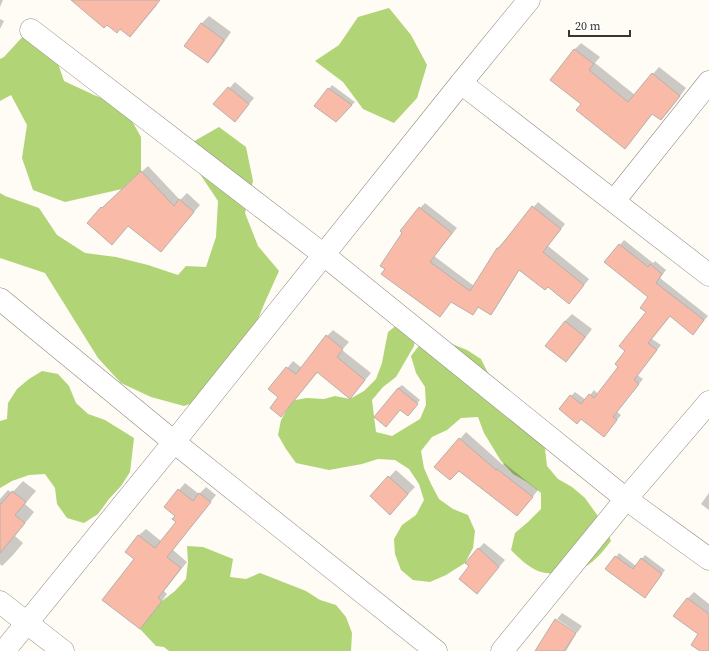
<svg xmlns="http://www.w3.org/2000/svg" width="709" height="651" font-family="'Source Serif 4',serif">
<style>
.forest{fill:#b0d476}
.shadow{fill:#0003}
.building{fill:#f9bba8;stroke:#b8b0ad}
.lines{fill:none;stroke-linecap:round;stroke-linejoin:round}
.street-casing{stroke:#8e8983;stroke-width:23}
.street{stroke:#fff;stroke-width:22}
</style>
<rect width="100%" height="100%" fill="#fffbf5"/>
<g class="forest">
<path d="M 389,8 L 411,35 L 427,65 L 417,98 L 394,123 L 363,109 L 343,82 L 315,61 L 339,45 L 358,17 Z"/>
<path d="M 26,33 L 53,49 L 64,81 L 94,95 L 124,107 L 141,137 L 141,171 L 122,189 L 65,202 L 33,190 L 22,158 L 27,125 L 11,95 L 0,101 L 0,59 L 4,57 Z"/>
<path d="M 219,127 L 246,147 L 253,181 L 245,213 L 258,246 L 279,271 L 265,302 L 251,336 L 217,395 L 184,406 L 151,397 L 121,383 L 98,358 L 45,273 L 0,258 L 0,193 L 5,196 L 39,208 L 57,235 L 85,253 L 116,257 L 148,265 L 178,275 L 186,266 L 206,267 L 216,237 L 218,201 L 200,174 L 191,143 Z"/>
<path d="M 402,321 L 416,331 L 414,346 L 396,377 L 383,387 L 372,400 L 376,432 L 392,436 L 420,419 L 426,405 L 425,387 L 416,373 L 411,356 L 421,343 L 452,344 L 467,350 L 481,359 L 489,375 L 540,430 L 545,449 L 547,466 L 558,479 L 572,487 L 585,498 L 605,526 L 611,541 C 605,549 596,560 588,565 C 575,574 552,576 538,571 C 527,566 519,558 511,550 L 515,533 L 528,522 L 541,509 L 541,493 L 527,482 L 513,474 L 501,461 L 484,433 L 478,417 L 461,418 L 447,430 L 432,437 L 421,451 L 424,468 L 431,484 L 439,499 L 453,509 L 468,515 L 475,531 L 473,548 L 465,563 L 446,575 L 430,582 L 413,580 L 401,570 L 395,554 L 394,539 L 402,525 L 416,515 L 424,500 L 419,484 L 409,469 L 395,460 L 378,459 L 362,464 L 329,470 L 296,463 L 286,449 L 278,435 L 281,420 L 289,406 L 290,401 L 307,398 L 324,399 L 335,396 L 350,399 L 364,391 L 376,379 L 382,363 L 385,347 L 388,332 Z"/>
<path d="M 42,371 L 58,374 L 69,386 L 76,403 L 88,414 L 105,420 L 134,438 L 130,472 L 121,486 L 109,499 L 98,514 L 84,523 L 67,518 L 57,504 L 55,488 L 45,474 L 29,475 L 12,481 L 0,488 L 0,421 L 7,419 L 8,403 L 17,389 L 29,379 Z"/>
<path d="M 187,546 L 203,547 L 233,559 L 230,577 L 246,579 L 260,573 L 306,591 L 320,600 L 336,605 L 346,617 L 352,633 L 351,651 L 169,651 L 164,647 L 156,646 L 140,629 L 162,601 L 175,591 L 186,579 L 188,562 Z"/>
</g>
<g class="shadow">
<path d="M 0,0 L 3,0 L 0,7 Z"/>
<path d="M 82,0 L 151,0 L 157,5 L 136,30 L 130,36 Z"/>
<path d="M 209,16 L 231,32 L 215,55 L 208,62 L 186,46 L 202,23 Z"/>
<path d="M 0,19 L 4,21 L 0,29 Z"/>
<path d="M 581,43 L 600,57 L 595,63 L 635,95 L 659,67 L 686,88 L 668,112 L 661,119 L 653,113 L 631,141 L 625,148 L 582,104 L 551,79 L 575,49 Z"/>
<path d="M 235,82 L 254,98 L 240,115 L 215,104 Z"/>
<path d="M 332,85 L 355,102 L 336,121 L 316,106 Z"/>
<path d="M 148,166 L 180,200 L 187,193 L 200,205 L 167,244 L 129,225 L 89,223 L 109,201 L 109,202 Z"/>
<path d="M 538,202 L 565,224 L 548,246 L 589,279 L 574,298 L 569,303 L 548,286 L 520,269 L 495,309 L 490,314 L 479,306 L 473,314 L 451,301 L 440,315 L 420,208 L 425,203 L 457,228 L 434,256 L 474,286 L 498,248 Z"/>
<path d="M 624,240 L 653,263 L 655,261 L 666,270 L 660,278 L 708,316 L 697,329 L 670,316 L 652,339 L 661,345 L 637,375 L 643,379 L 617,412 L 621,415 L 608,431 L 571,396 L 575,392 L 586,400 L 594,390 L 598,394 L 619,367 L 627,351 L 647,312 L 649,297 L 606,262 Z"/>
<path d="M 572,314 L 592,329 L 573,354 L 566,361 L 565,321 Z"/>
<path d="M 333,330 L 349,342 L 342,350 L 371,373 L 356,391 L 350,397 L 318,372 L 287,409 L 280,397 L 270,389 L 293,361 L 302,368 L 327,336 Z"/>
<path d="M 402,385 L 420,400 L 411,411 L 398,388 Z"/>
<path d="M 466,432 L 503,465 L 504,463 L 538,490 L 523,509 L 517,515 L 459,470 L 436,467 Z"/>
<path d="M 396,470 L 415,487 L 397,506 L 371,496 Z"/>
<path d="M 23,481 L 36,491 L 25,504 L 34,512 L 15,536 L 23,543 L 13,555 L 2,566 L 0,564 L 0,499 L 8,490 L 12,493 Z"/>
<path d="M 185,483 L 199,494 L 206,487 L 216,495 L 173,550 L 187,562 L 164,591 L 167,594 L 146,622 L 140,628 L 136,558 L 127,551 L 139,535 L 146,529 L 161,541 L 177,522 L 176,516 L 165,507 L 179,490 Z"/>
<path d="M 709,493 L 709,510 L 701,504 Z"/>
<path d="M 484,543 L 505,560 L 477,593 L 470,566 L 478,549 Z"/>
<path d="M 619,553 L 636,566 L 645,555 L 665,570 L 648,593 L 607,569 Z"/>
<path d="M 694,592 L 709,604 L 709,651 L 702,651 L 699,634 L 675,616 L 688,598 Z"/>
<path d="M 562,613 L 582,626 L 577,633 L 557,619 Z"/>
<path d="M 556,621 L 576,634 L 566,651 L 540,651 Z"/>
</g>
<g class="building">
<path d="M 71,0 L 160,0 L 130,37 L 120,29 L 117,33 L 107,25 L 104,28 Z"/>
<path d="M 201,23 L 224,40 L 208,63 L 184,46 Z"/>
<path d="M 574,49 L 594,64 L 589,70 L 628,102 L 652,73 L 680,96 L 661,120 L 652,114 L 625,149 L 576,110 L 581,104 L 550,80 Z"/>
<path d="M 228,87 L 249,104 L 235,122 L 213,104 Z"/>
<path d="M 328,88 L 352,105 L 336,122 L 314,106 Z"/>
<path d="M 141,171 L 174,206 L 179,199 L 194,212 L 161,252 L 128,226 L 112,245 L 87,223 L 101,207 L 102,208 Z"/>
<path d="M 532,206 L 561,229 L 543,252 L 584,285 L 569,304 L 548,287 L 545,290 L 519,270 L 491,315 L 478,307 L 473,315 L 451,302 L 440,317 L 381,274 L 385,269 L 380,266 L 402,233 L 400,231 L 419,207 L 452,233 L 430,262 L 470,291 L 497,248 L 499,248 Z"/>
<path d="M 619,244 L 648,267 L 650,264 L 662,274 L 656,283 L 704,320 L 693,335 L 670,316 L 648,343 L 657,350 L 634,380 L 639,384 L 613,417 L 617,420 L 604,437 L 581,419 L 577,424 L 559,409 L 570,395 L 581,404 L 589,394 L 594,398 L 618,367 L 615,364 L 625,351 L 619,346 L 646,312 L 640,308 L 648,297 L 604,262 Z"/>
<path d="M 565,321 L 585,337 L 566,362 L 545,346 Z"/>
<path d="M 326,335 L 343,349 L 337,357 L 365,380 L 350,399 L 317,372 L 281,417 L 270,408 L 278,397 L 268,389 L 286,367 L 296,374 Z"/>
<path d="M 398,388 L 418,404 L 408,416 L 400,410 L 386,427 L 374,417 Z"/>
<path d="M 459,438 L 496,470 L 497,469 L 533,497 L 517,516 L 459,471 L 450,480 L 434,467 Z"/>
<path d="M 388,476 L 408,494 L 390,515 L 370,496 Z"/>
<path d="M 178,489 L 193,501 L 199,493 L 211,502 L 167,557 L 181,568 L 158,598 L 162,601 L 140,629 L 102,600 L 134,559 L 125,552 L 138,535 L 155,548 L 176,522 L 172,519 L 175,516 L 164,507 Z"/>
<path d="M 12,491 L 26,502 L 15,515 L 25,523 L 0,553 L 0,503 L 1,504 Z"/>
<path d="M 478,548 L 499,567 L 477,594 L 459,579 L 469,566 L 465,563 Z"/>
<path d="M 615,556 L 633,569 L 641,558 L 662,574 L 645,598 L 605,569 Z"/>
<path d="M 687,598 L 709,614 L 709,651 L 700,651 L 691,645 L 698,634 L 673,616 Z"/>
<path d="M 555,619 L 576,633 L 564,651 L 535,651 Z"/>
</g>
<g class="lines">
<defs>
<g id="street">
<path d="M 31,30 L 324,255 L 626,499 L 709,559"/>
<path d="M 461,83 L 709,275"/>
<path d="M 614,201 L 709,82"/>
<path d="M 0,299 L 174,442 L 436,651"/>
<path d="M 0,602 L 63,651"/>
<path d="M 4,651 L 174,442 L 461,83 L 529,0"/>
<path d="M 502,651 L 626,499 L 709,402"/>
</g>
</defs>
<use href="#street" class="street-casing"/>
<use href="#street" class="street"/>
</g>
<path d="M569 30v6h61v-6" fill="none" stroke="#373633" stroke-width="2"/>
<text x="575" y="30" font-size="12" fill="#373633" stroke="#ffffff" stroke-width="3" paint-order="stroke">20 m</text>
</svg>
